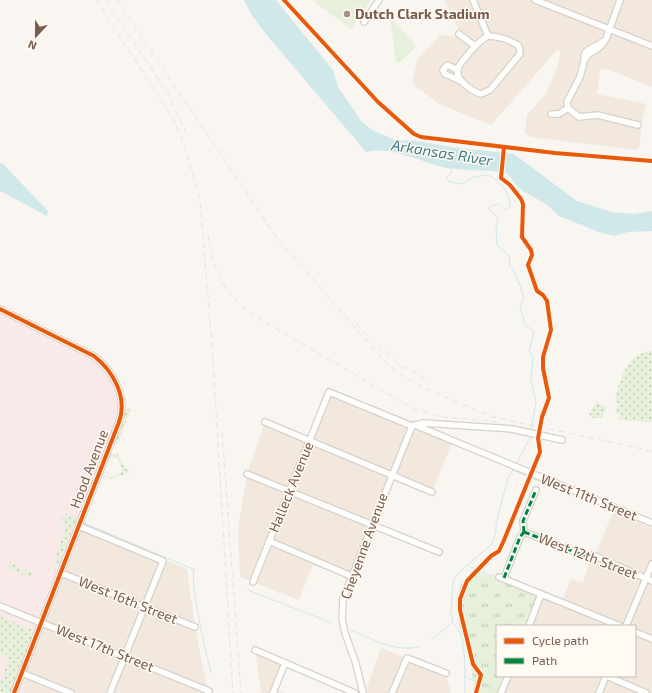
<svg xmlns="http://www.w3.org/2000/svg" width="652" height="693" font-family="'Exo 2',sans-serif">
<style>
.residential{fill:#f2e8de}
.medical{fill:#fae9e9}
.grass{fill:url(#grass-dots);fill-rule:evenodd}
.park{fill:url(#park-tufts)}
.pitch{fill:#e7f0db}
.water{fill:#d0e8ea}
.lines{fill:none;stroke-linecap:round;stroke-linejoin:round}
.stream{stroke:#d0e8ea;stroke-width:1}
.minor-casing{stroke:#d7d1cb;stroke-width:8}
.minor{stroke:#fefefd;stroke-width:5.5}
.rail{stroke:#e6e3e7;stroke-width:1;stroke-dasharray:6 4;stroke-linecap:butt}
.quiet{stroke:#00873e;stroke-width:3;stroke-dasharray:6 3;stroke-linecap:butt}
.cycleway-casing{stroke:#fffaf3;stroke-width:6}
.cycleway{stroke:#e8590c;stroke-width:4}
.poi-dot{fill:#a69286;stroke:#fffaf3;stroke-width:1.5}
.labels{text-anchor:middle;stroke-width:3;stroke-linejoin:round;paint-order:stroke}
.poi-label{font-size:14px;font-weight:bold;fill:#7a5c4d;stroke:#fffaf3;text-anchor:start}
.street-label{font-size:14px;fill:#7a5c4d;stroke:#fffaf3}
.water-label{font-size:15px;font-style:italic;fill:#437c86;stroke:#fffaf3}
</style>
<defs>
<pattern id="grass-dots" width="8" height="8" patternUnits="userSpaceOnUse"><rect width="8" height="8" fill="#e7f0db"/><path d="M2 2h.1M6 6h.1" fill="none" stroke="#c0c6b4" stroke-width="1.8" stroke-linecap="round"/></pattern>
<pattern id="park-tufts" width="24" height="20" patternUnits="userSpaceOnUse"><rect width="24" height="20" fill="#e7f0db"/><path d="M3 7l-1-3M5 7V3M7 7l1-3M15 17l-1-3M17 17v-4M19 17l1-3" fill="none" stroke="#c0c6b4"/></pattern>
</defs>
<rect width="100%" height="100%" fill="#f9f5f0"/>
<g class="residential">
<path d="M 444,0 L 652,0 L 652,87 L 605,68 L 598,71 L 600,74 L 597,94 L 646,104 L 641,125 L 640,146 L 636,150 L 530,137 L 525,133 L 527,115 L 545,95 L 557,68 L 561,51 L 557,50 L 491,125 L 439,104 L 412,83 L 418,58 L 440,35 L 454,36 L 458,29 Z"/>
<path d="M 329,392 L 452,443 L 432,492 L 392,475 L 351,574 L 315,559 L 299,600 L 240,577 L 238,529 L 247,474 L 265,422 L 310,440 Z"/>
<path d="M 613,512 L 652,528 L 652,693 L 504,693 L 511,676 L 635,676 L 635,626 L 531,626 L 542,598 L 560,605 L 571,579 L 583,583 L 590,561 L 593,561 Z"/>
<path d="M 79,525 L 187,569 L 195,627 L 208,693 L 15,693 Z"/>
<path d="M 381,648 L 446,673 L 451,693 L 365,693 Z"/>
<path d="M 255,650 L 285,663 L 274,689 L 285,693 L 261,693 Z"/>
</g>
<path class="medical" d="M 0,309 L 94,356 L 117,386 L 120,416 L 18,676 L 27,679 L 22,693 L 0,693 Z"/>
<g class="grass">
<path d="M 652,351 L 652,422 L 618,420 L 620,415 L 615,412 L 618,404 L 620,408 L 641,416 L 620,408 L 618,403 L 615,402 L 617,397 L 615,396 C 622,377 627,352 652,351 Z"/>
<path d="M 596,402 L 607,407 L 602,418 L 592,418 L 589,415 Z"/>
<path d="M 126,408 L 130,409 L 130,411 L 118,444 L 115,439 C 118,432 122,412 126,408 Z"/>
<path d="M 110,453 L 118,454 L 122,463 L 130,472 L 113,479 L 104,477 L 102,472 ZM 112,457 L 117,458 L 122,469 L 119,474 L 109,478 L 105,476 C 103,471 108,461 112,457 Z"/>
<path d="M 66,514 L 79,519 L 72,529 L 58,565 L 54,563 L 54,560 L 66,528 L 64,524 L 59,522 Z"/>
<path d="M 10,562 L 18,565 L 19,568 L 33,573 L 31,577 L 7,568 Z"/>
<path d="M 0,616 L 17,623 L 4,657 L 0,656 Z"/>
<path d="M 18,624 L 35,631 L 11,693 L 0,693 L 0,682 L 9,659 L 5,657 Z"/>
</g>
<path class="park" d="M 475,570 L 536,595 L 537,598 L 525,626 L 497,626 L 497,676 L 505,676 L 499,693 L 473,693 C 477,659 446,617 460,586 C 463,580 470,575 475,570 Z"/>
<g class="pitch">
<path d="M 312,0 L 371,0 L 351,29 Z"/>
<path d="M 391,16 L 416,47 L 399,63 L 396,62 L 390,17 Z"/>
</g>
<g class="water">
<path d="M 244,0 L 276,0 L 333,70 L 338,87 L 362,122 L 372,130 L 397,141 L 411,140 L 458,148 L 514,154 L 577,201 L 612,212 L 634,214 L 652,211 L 652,231 L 628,232 L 614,236 L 599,232 L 559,216 L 546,204 L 524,192 L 515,184 L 510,176 L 504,172 C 488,170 471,171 454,169 C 426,166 395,145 366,152 L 265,33 L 251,14 Z"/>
<path d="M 2,163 L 48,211 L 47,216 L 0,191 L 0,164 Z"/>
</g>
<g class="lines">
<g class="stream">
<path d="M 451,167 L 451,173 L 446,178 L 450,182 L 463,184 L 473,177 L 488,175 C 502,183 510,192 510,208 L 505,210 L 499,204 L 490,206 L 489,209 L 497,217 L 498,222 L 496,227 L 497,245 L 509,256 L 510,267 L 516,275 L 524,297 L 520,305 L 525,325 L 534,331 L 529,351 L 533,357 L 531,380 L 536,402 L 531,431"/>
<path d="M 516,465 L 531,436"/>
<path d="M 513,470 L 539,481"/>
<path d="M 84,523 L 195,570"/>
<path d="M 468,566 L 496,577"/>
<path d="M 194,569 C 189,579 207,658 211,673"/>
<path d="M 248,590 L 332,623"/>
<path d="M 351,630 C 373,639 397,654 421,646"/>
<path d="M 432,639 L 452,623"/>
<path d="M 465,677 L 499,691"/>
<path d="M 465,693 C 464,675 468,635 453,623 L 451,612 L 453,582 L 456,576 L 467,565 L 491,545 L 496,533 L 496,524 L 508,478 L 514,468"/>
</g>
<defs>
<g id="minor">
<path d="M 473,0 L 488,36"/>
<path d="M 535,0 L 652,46"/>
<path d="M 620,0 L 606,39 L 601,46 L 588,55 L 584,61 L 580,77 L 567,102 L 568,108 L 579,117 L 598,115 L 638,125"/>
<path d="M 364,22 L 379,0"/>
<path d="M 459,34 L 475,46"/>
<path d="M 488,36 C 498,36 511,40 519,46 L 520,54 L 490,90 L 481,94 C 472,91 454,80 458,68 C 460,63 466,57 469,53 C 475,46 480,40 488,36 Z"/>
<path d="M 584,60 C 583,47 595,49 602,42"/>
<path d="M 458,70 L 447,65 L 443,70 L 445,74 L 461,81"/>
<path d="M 551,114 L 559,114 L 568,108"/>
<path d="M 0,309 L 94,356 C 113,371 128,397 119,422 L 14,693"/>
<path d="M 265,422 L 432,492"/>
<path d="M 415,425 L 652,523"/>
<path d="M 247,474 L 439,552"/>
<path d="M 79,526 L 163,561 L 110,693"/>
<path d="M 524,532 L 583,555 L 593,555 L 652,581"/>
<path d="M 524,532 L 523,521 L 536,490"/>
<path d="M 269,541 L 351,576"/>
<path d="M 61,573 L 195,627"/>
<path d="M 499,577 L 620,626"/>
<path d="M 504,578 L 520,537 L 524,532"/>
<path d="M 253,582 L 329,392 L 412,426 L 423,423 L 512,429 L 562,440"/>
<path d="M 0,606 L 209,691 L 208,693"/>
<path d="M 529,626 L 541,594"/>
<path d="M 626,626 L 652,564"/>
<path d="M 635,632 L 652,639"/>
<path d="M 255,650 L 355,693"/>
<path d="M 22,673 L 71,693"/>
<path d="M 607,676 L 646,693"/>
<path d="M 273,693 L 285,663"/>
<path d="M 363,693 L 356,664 L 345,633 L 342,619 L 343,599 L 412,426"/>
<path d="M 392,693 L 407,658 L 446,673"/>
<path d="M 501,693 L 508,676"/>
<path d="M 599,693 L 606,676"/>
</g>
</defs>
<use href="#minor" class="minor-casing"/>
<use href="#minor" class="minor"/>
<g class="rail">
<path d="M 96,0 L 174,120 L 185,146 L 200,200 L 212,345 L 233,693"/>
<path d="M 106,0 L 168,94 L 188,137"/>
<path d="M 117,0 L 277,238 L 387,364 L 404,376 L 424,388 L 493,417 L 652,451"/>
<path d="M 208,235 C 213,272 225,295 256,317 L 414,409 L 444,417 L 497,422"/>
<path d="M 356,324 L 405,371"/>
<path d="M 403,365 L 426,380"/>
<path d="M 222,432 L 241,693"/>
</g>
<g class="quiet">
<path d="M 524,532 L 583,555 L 593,555"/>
<path d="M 524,532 L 523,521 L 536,490"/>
<path d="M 504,578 L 520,537 L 524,532"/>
</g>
<defs>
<g id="cycleway">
<path d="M 284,0 L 378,102 L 414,134 L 421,137 L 555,153 L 652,161"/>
<path d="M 0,309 L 94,356 C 113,371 128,397 119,422 L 14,693"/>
<path d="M 476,693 L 481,675 L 473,664 L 460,610 L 460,599 L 467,581 L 491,556 L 499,551 L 504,540 L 540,452 L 538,438 L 542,417 L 549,398 L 543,368 L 543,357 L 551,330 L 547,301 L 543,295 L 537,291 L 528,265 L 532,255 L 531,250 L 522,237 L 523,204 L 521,199 L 510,185 L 501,178 L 504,147"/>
</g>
</defs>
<use href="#cycleway" class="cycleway-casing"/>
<use href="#cycleway" class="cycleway"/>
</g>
<circle class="poi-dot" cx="347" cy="14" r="4"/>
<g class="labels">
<g class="poi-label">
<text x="355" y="19">Dutch Clark Stadium</text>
</g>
<g class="street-label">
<text transform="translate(89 469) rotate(-69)" y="5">Hood Avenue</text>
<text transform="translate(291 487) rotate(-68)" y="5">Halleck Avenue</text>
<text transform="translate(589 497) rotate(22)" y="5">West 11th Street</text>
<text transform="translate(364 546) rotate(-70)" y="5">Cheyenne Avenue</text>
<text transform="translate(588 556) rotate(21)" y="5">West 12th Street</text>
<text transform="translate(128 600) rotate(22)" y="5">West 16th Street</text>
<text transform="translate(105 648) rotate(22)" y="5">West 17th Street</text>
</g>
<g class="water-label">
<text transform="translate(442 153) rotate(9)" y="5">Arkansas River</text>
</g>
</g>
<rect x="496" y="625" width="140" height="52" fill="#fffaf3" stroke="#cabbb1"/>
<rect x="504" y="638" width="20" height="6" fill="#e8590c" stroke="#cabbb1"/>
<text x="532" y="645" font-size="12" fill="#7a5c4d">Cycle path</text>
<rect x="504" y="658" width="20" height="6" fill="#00873e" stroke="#cabbb1"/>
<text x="532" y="665" font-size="12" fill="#7a5c4d">Path</text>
<g transform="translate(36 36) rotate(202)" stroke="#fffaf3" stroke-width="3" paint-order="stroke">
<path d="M0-3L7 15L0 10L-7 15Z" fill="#7a5c4d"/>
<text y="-6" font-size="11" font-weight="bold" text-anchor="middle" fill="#7a5c4d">N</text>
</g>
</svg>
